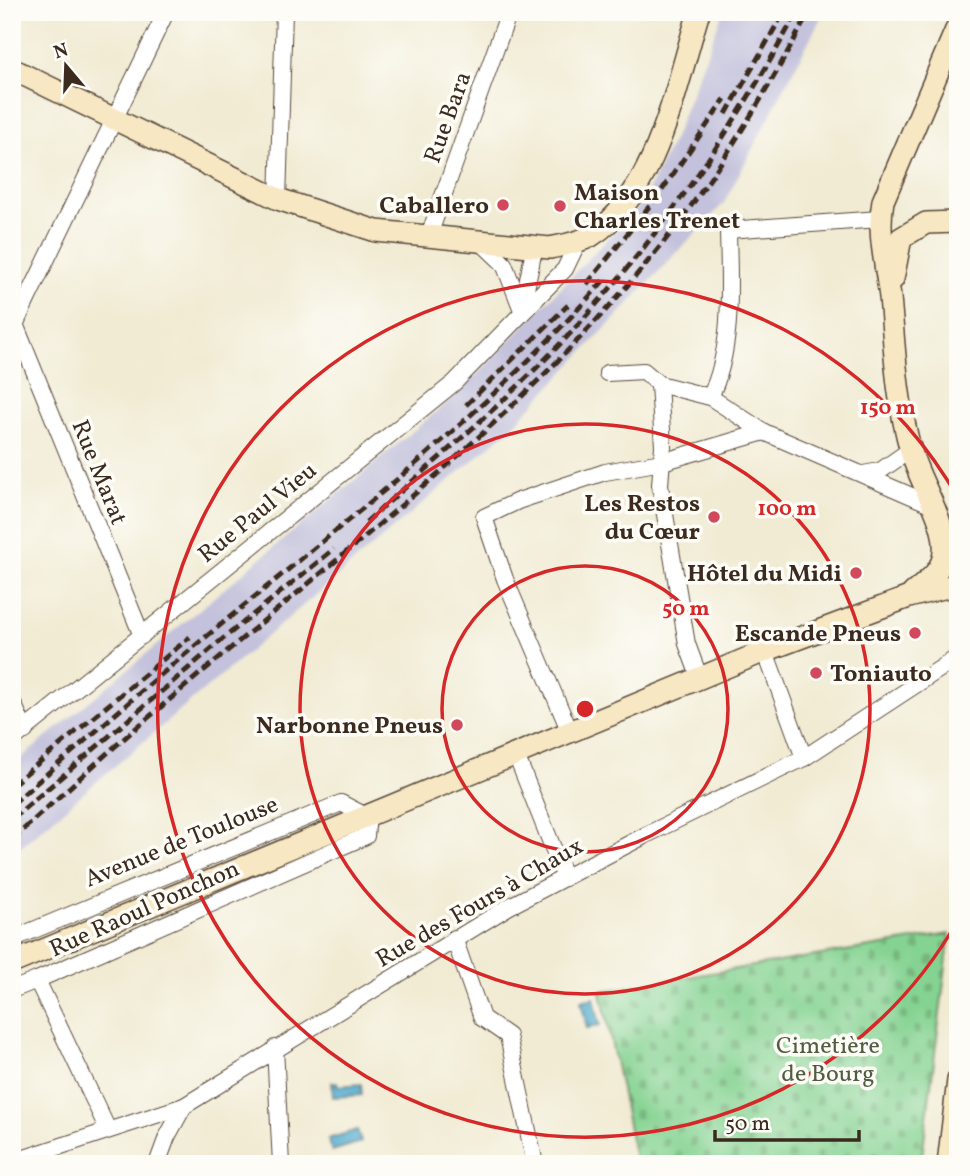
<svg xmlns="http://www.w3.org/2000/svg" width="970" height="1176" font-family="Vollkorn,serif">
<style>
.railway{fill:#c3c1db}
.cemetery{fill:url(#cemetery-stones);stroke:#607e58;stroke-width:2}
.water{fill:url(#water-ripples);stroke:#446a74;stroke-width:2}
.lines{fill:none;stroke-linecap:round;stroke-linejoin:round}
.minor-casing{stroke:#564739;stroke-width:18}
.secondary-casing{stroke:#564739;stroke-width:24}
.minor{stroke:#fff;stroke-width:16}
.secondary{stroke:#f8e7c3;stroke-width:21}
.rail{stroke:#3b2a1e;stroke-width:5;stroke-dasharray:10 5;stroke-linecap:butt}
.ring{fill:none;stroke:#d62828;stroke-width:3.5}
.poi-dot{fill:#d1495b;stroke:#fdfcf7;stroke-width:2.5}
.labels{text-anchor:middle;stroke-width:7;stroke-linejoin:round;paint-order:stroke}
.street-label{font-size:24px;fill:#3b2a1e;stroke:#fdfcf7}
.poi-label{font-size:24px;font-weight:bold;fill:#3b2a1e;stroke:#fdfcf7;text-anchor:end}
.park-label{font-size:24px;fill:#515d41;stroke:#fdfcf7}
.centre{fill:#d62828;stroke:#fdfcf7;stroke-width:3.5}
.ring-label{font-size:21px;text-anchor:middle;font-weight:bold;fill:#d62828;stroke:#fdfcf7;stroke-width:7;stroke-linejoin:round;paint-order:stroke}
</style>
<defs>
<pattern id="cemetery-stones" width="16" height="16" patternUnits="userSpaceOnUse" patternTransform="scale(1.75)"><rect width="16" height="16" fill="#85d392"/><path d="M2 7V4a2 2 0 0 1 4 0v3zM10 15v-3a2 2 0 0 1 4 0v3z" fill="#74b57d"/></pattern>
<pattern id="water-ripples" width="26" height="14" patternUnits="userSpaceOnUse" patternTransform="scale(1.75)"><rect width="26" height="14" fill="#4da9cb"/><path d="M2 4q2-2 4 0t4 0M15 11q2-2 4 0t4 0" fill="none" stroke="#418aa4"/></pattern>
</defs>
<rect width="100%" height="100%" fill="#fdfcf7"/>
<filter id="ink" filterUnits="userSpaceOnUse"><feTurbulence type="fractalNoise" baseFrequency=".0143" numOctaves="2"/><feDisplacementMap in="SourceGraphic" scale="14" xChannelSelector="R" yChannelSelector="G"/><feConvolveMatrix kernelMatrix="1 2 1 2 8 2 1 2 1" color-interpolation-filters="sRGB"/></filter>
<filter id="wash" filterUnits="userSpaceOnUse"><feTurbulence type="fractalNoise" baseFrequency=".00686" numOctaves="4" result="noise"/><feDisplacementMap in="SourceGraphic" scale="28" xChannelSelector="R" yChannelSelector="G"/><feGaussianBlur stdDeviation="1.57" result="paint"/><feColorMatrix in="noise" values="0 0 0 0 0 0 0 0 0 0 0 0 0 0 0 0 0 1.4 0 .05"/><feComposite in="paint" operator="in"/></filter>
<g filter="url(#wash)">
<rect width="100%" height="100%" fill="#f1ebd3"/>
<path class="railway" d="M 723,12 L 824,12 L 724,203 L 512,427 L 12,854 L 12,766 L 462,390 L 641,204 L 674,138 Z"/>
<path class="cemetery" d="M 950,934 L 921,1164 L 636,1164 L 601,991 Z"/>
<g class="water">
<path d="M 594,998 L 600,1025 L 587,1028 L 581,1001 Z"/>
<path d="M 332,1082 L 337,1082 L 338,1086 L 361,1084 L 362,1095 L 333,1097 Z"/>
<path d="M 357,1130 L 361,1142 L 332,1151 L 328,1139 Z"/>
</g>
</g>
<g filter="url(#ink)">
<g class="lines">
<defs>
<g id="minor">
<path d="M 278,199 L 284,12"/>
<path d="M 428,238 L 509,12"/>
<path d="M 482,243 L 504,264 L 522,310"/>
<path d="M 522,310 L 534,249"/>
<path d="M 15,324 L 142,636"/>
<path d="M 12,331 L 166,12"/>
<path d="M 607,373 L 644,371 L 659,384 L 710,397 L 764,432 L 930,504"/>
<path d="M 659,384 L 663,446 L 660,485 L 687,644 L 700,679"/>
<path d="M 710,397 C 734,348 729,283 728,230 L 880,219"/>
<path d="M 863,474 L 880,471 L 910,450"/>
<path d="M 765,651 L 804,758"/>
<path d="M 12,700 L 25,731"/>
<path d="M 570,732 L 505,579 L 484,517 L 518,501 L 605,472 L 662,462 L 764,432"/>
<path d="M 12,740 L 454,383 L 565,269 L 578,242"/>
<path d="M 516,755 L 565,878"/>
<path d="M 454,938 L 482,1018 L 508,1036 L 535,1164"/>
<path d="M 12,939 L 341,803 L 368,817 L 366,836 L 37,980 L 108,1130"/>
<path d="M 12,990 L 37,980"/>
<path d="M 275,1048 L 281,1164"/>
<path d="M 12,1162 L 184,1106 L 508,907 L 648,834 L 804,758 L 958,657"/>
<path d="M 157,1164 L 167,1137 L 184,1106"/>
</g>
<g id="secondary">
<path d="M 12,69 L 278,199 L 376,231 L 550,248 C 564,245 578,243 591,236 C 658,193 676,84 699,12"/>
<path d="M 893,279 L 901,238 L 926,223 L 958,222"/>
<path d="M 913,593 C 926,582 943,571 944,552 C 947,521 919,482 911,451 C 896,398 895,351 890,297 C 886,265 877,233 883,201 L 958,25"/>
<path d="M 12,963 L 765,651 L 909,597 L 958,584"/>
<path d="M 948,1164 L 958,1080"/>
</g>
</defs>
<use href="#minor" class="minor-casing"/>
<use href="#secondary" class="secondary-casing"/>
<use href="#minor" class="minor"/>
<use href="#secondary" class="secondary"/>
<g class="rail">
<path d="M 726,114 L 784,12"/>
<path d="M 587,284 L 660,193 L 725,99"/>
<path d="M 466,405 L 568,305"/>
<path d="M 366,522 C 444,453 525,386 593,308 C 673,218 740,118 797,12"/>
<path d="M 12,785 L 190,637"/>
<path d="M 12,804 C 75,750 137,694 201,641 C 339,526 485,417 604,280"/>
<path d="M 12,819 L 224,638 L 334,549"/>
<path d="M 12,840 C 59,797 106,753 155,712 C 333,559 524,420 670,234 C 723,165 769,89 809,12"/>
</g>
</g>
</g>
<g class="ring">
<circle cx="585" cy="709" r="143"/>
<circle cx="585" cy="709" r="285"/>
<path d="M958 920A428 428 0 1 1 958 498"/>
</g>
<g class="poi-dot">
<circle cx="503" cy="205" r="7"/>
<circle cx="560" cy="206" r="7"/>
<circle cx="714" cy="517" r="7"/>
<circle cx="856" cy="573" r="7"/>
<circle cx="915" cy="633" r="7"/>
<circle cx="816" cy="673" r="7"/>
<circle cx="457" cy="725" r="7"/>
</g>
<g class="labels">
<g class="street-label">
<text transform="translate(447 117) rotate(-70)" y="8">Rue Bara</text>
<text transform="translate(100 472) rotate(68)" y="8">Rue Marat</text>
<text transform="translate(257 512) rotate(-39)" y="8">Rue Paul Vieu</text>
<text transform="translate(181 841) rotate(-22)" y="8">Avenue de Toulouse</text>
<text transform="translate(479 902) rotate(-30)" y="8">Rue des Fours à Chaux</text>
<text transform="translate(144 908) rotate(-24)" y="8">Rue Raoul Ponchon</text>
</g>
<g class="poi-label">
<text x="574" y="200" text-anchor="start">Maison<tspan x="574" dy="28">Charles Trenet</tspan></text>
<text x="489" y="213">Caballero</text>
<text x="700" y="511">Les Restos<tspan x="700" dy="28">du Cœur</tspan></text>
<text x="842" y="581">Hôtel du Midi</text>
<text x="901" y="641">Escande Pneus</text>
<text x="830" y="681" text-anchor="start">Toniauto</text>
<text x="443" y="733">Narbonne Pneus</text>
</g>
<g class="park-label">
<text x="828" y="1053">Cimetière<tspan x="828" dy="28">de Bourg</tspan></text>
</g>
</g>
<circle cx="585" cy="709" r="10" class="centre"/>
<g class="ring-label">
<text x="888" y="414">150 m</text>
<text x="787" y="515">100 m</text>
<text x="686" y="615">50 m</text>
</g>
<rect width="970" height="1176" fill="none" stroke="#fdfcf7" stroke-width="42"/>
<g transform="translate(66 66) rotate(341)" stroke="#fdfcf7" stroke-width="5" paint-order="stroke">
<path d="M0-5L12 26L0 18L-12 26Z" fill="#3b2a1e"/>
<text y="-10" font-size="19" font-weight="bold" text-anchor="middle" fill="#3b2a1e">N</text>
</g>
<path d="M715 1130v10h144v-10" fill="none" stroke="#3b2a1e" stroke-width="3.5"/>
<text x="725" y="1130" font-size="21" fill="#3b2a1e" stroke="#fdfcf7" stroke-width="5" paint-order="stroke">50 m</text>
</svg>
